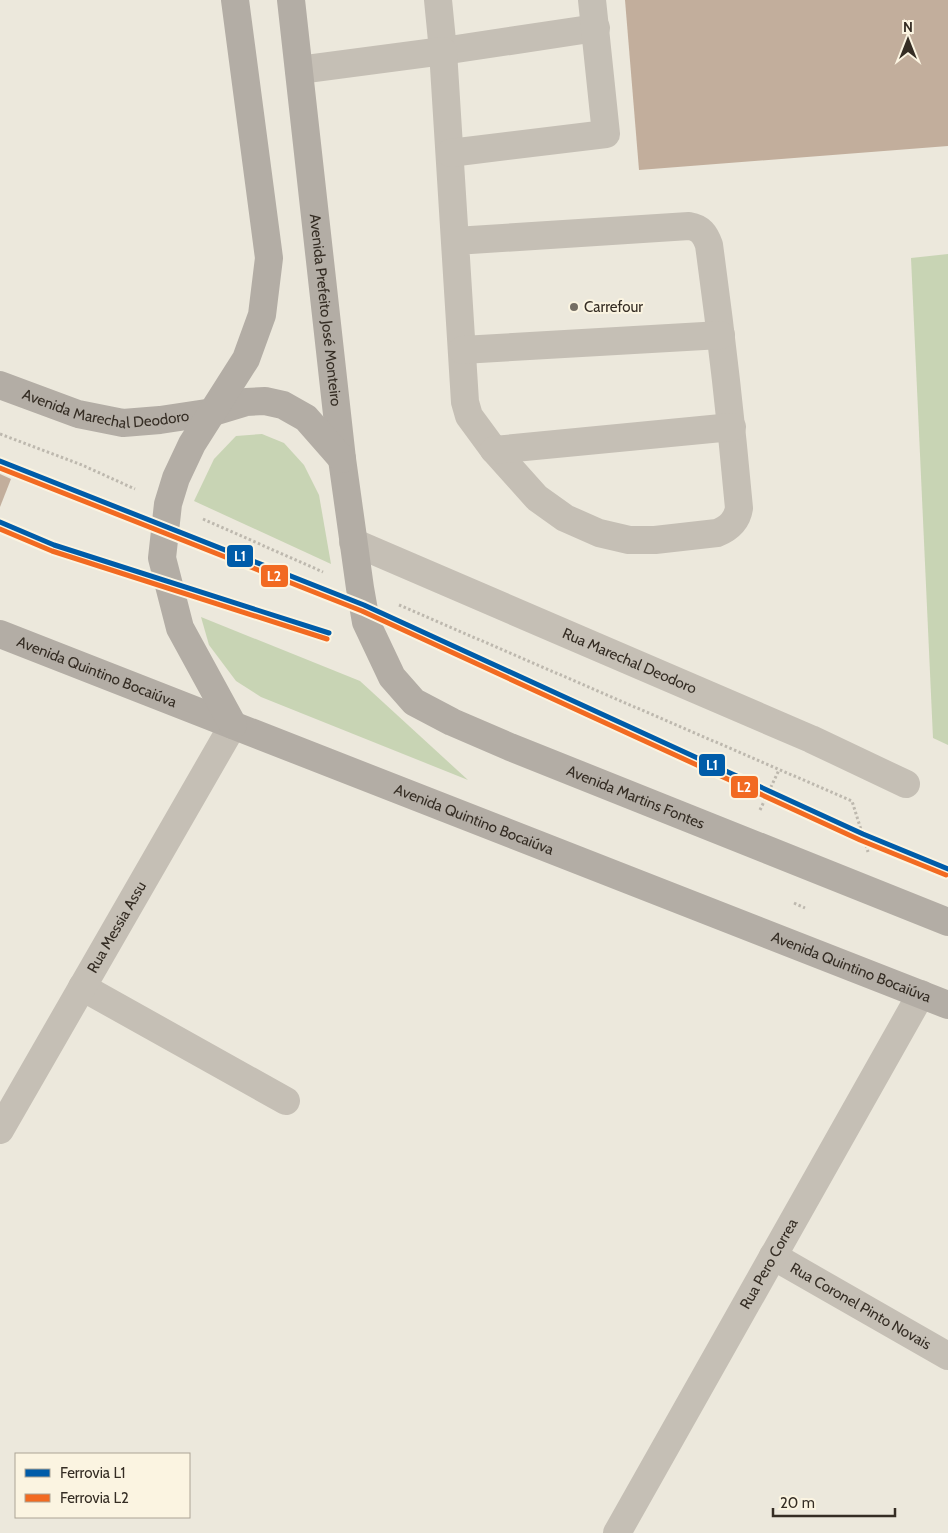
<svg xmlns="http://www.w3.org/2000/svg" width="948" height="1533" font-family="Cabin,sans-serif">
<style>
.green{fill:#c8d4b4}
.building{fill:#c2ae9c}
.lines{fill:none;stroke-linecap:round;stroke-linejoin:round}
.path{stroke:#bdb8ae;stroke-width:3;stroke-dasharray:2.5 2.5;stroke-linecap:butt}
.minor{stroke:#c5bfb5;stroke-width:28}
.major{stroke:#b3ada5;stroke-width:28}
.rail-1-casing{stroke:#fbf4e1;stroke-width:9}
.rail-2-casing{stroke:#fbf4e1;stroke-width:9}
.rail-1{stroke:#005ca9;stroke-width:5}
.rail-2{stroke:#f26a21;stroke-width:5}
.poi-dot{fill:#756e64;stroke:#fbf4e1;stroke-width:2}
.labels{text-anchor:middle;stroke-width:4;stroke-linejoin:round;paint-order:stroke}
.poi-label{font-size:15px;fill:#352d24;stroke:#fbf4e1;text-anchor:start}
.street-label{font-size:15px;fill:#352d24;stroke:#fbf4e1}
.line-badge{stroke:#fbf4e1;stroke-width:2}
.badge-label{font-size:14px;text-anchor:middle;font-weight:bold;fill:#fff}
</style>
<rect width="100%" height="100%" fill="#ece8dc"/>
<g class="green">
<path d="M 948,254 L 948,745 L 933,738 L 911,258 Z"/>
<path d="M 262,434 L 284,443 L 304,465 L 319,495 L 331,564 L 194,501 L 214,459 L 236,436 Z"/>
<path d="M 201,617 L 360,681 L 468,780 L 261,697 L 236,681 L 209,645 Z"/>
</g>
<g class="building">
<path d="M 625,0 L 948,0 L 948,146 L 639,170 Z"/>
<path d="M 0,474 L 11,479 L 0,507 Z"/>
</g>
<g class="lines">
<g class="path">
<path d="M 0,434 L 82,465 L 135,489"/>
<path d="M 203,519 L 323,572"/>
<path d="M 399,605 L 852,801 L 868,852"/>
<path d="M 760,810 L 779,770"/>
<path d="M 794,903 L 805,908"/>
</g>
<g class="minor">
<path d="M 438,0 L 443,51 L 596,28"/>
<path d="M 299,70 L 443,51 L 465,402 L 469,416 L 494,450 L 537,498 L 565,518 L 599,533 L 629,540 L 655,540 L 717,533 C 729,528 737,521 739,508 C 731,420 721,332 709,245 C 705,234 701,228 689,226 L 455,241"/>
<path d="M 450,153 L 606,134 L 592,0"/>
<path d="M 462,350 L 721,335"/>
<path d="M 494,450 L 732,427"/>
<path id="s1" d="M 353,542 L 811,739 L 906,784"/>
<path d="M 82,987 L 286,1101"/>
<path id="s2" d="M 0,1130 L 233,725"/>
<path id="s3" d="M 773,1256 L 948,1356"/>
<path id="s4" d="M 617,1533 L 921,994"/>
</g>
<g class="major">
<path id="s5" d="M 291,0 L 342,459 L 360,588 L 366,622 L 392,677 L 414,702 L 452,722 L 510,747 L 948,922"/>
<path id="s6" d="M 0,385 L 78,414 L 123,423 L 160,420 L 213,412 L 246,402 L 265,401 L 283,405 L 306,418 L 342,459"/>
<path id="s7" d="M 0,634 L 948,1005"/>
<path d="M 233,725 L 180,628 L 162,558 L 168,504 L 176,478 L 192,444 L 246,359 L 262,315 L 269,258 L 235,0"/>
</g>
<defs>
<g id="rail-1">
<path d="M 0,461 L 364,605 L 863,834 L 948,869"/>
<path d="M 0,522 L 54,545 L 329,633"/>
</g>
<g id="rail-2">
<path d="M 0,468 L 362,611 L 860,840 L 946,875"/>
<path d="M 0,529 L 52,551 L 327,639"/>
</g>
</defs>
<use href="#rail-1" class="rail-1-casing"/>
<use href="#rail-2" class="rail-2-casing"/>
<use href="#rail-1" class="rail-1"/>
<use href="#rail-2" class="rail-2"/>
</g>
<circle class="poi-dot" cx="574" cy="307" r="5"/>
<g class="labels">
<g class="poi-label">
<text x="584" y="312">Carrefour</text>
</g>
<g class="street-label">
<text dy="5" stroke="none"><textPath href="#s5" startOffset="312">Avenida Prefeito José Monteiro</textPath></text>
<text dy="5" stroke="none"><textPath href="#s6" startOffset="110">Avenida Marechal Deodoro</textPath></text>
<text dy="5" stroke="none"><textPath href="#s1" startOffset="301">Rua Marechal Deodoro</textPath></text>
<text dy="5" stroke="none"><textPath href="#s7" startOffset="104">Avenida Quintino Bocaiúva</textPath></text>
<text dy="5" stroke="none"><textPath href="#s5" startOffset="962">Avenida Martins Fontes</textPath></text>
<text dy="5" stroke="none"><textPath href="#s7" startOffset="509">Avenida Quintino Bocaiúva</textPath></text>
<text dy="5" stroke="none"><textPath href="#s2" startOffset="234">Rua Messia Assu</textPath></text>
<text dy="5" stroke="none"><textPath href="#s7" startOffset="914">Avenida Quintino Bocaiúva</textPath></text>
<text dy="5" stroke="none"><textPath href="#s4" startOffset="309">Rua Pero Correa</textPath></text>
<text dy="5" stroke="none"><textPath href="#s3" startOffset="101">Rua Coronel Pinto Novais</textPath></text>
</g>
</g>
<g class="line-badge">
<rect x="226" y="544" width="28" height="24" rx="5" fill="#005ca9"/>
<rect x="260" y="564" width="29" height="24" rx="5" fill="#f26a21"/>
<rect x="698" y="753" width="28" height="24" rx="5" fill="#005ca9"/>
<rect x="730" y="775" width="29" height="24" rx="5" fill="#f26a21"/>
</g>
<g class="badge-label">
<text x="240" y="561">L1</text>
<text x="274" y="581">L2</text>
<text x="712" y="770">L1</text>
<text x="744" y="792">L2</text>
</g>
<rect x="15" y="1453" width="175" height="65" fill="#fbf4e1" stroke="#aca495"/>
<rect x="25" y="1469" width="25" height="8" fill="#005ca9" stroke="#aca495"/>
<text x="60" y="1478" font-size="15" fill="#352d24">Ferrovia L1</text>
<rect x="25" y="1494" width="25" height="8" fill="#f26a21" stroke="#aca495"/>
<text x="60" y="1503" font-size="15" fill="#352d24">Ferrovia L2</text>
<g transform="translate(908 40)" stroke="#fbf4e1" stroke-width="4" paint-order="stroke">
<path d="M0-4L9 19L0 12L-9 19Z" fill="#352d24"/>
<text y="-8" font-size="14" font-weight="bold" text-anchor="middle" fill="#352d24">N</text>
</g>
<path d="M773 1508v8h122v-8" fill="none" stroke="#352d24" stroke-width="2.5"/>
<text x="780" y="1508" font-size="15" fill="#352d24" stroke="#fbf4e1" stroke-width="4" paint-order="stroke">20 m</text>
</svg>
